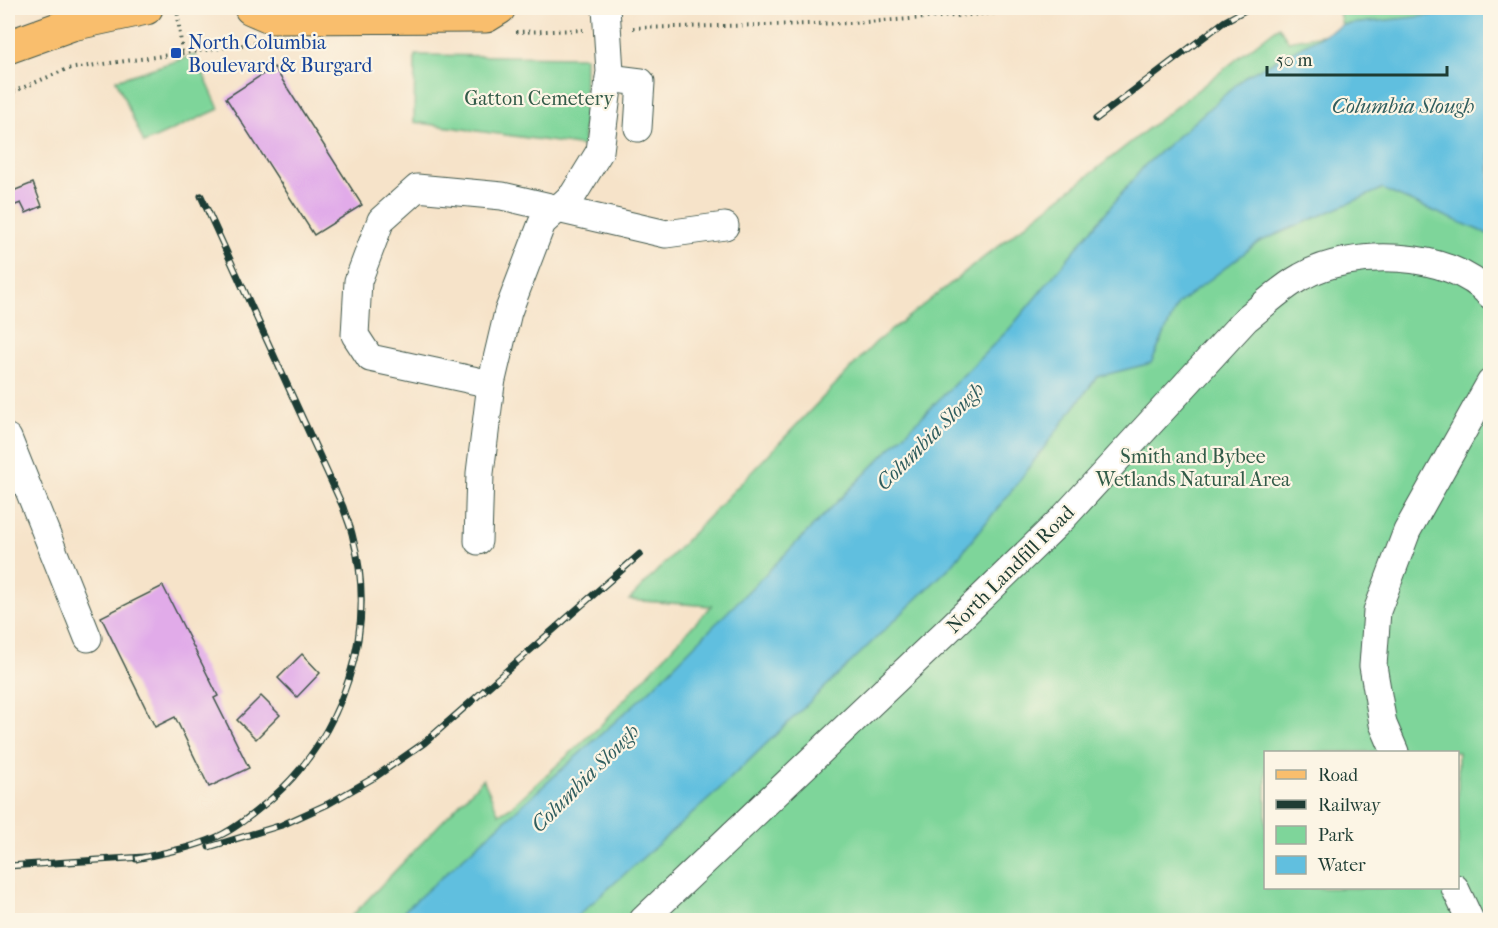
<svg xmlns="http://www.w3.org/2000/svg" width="1498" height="928" font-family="'IM FELL French Canon',serif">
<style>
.green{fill:#7ed59a;stroke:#4e8967;stroke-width:1.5;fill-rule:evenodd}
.water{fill:#61bfdf;stroke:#407e8a;stroke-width:1.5}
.building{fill:#e1abe9}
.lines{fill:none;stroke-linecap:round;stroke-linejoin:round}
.minor-casing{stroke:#3f564a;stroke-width:29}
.major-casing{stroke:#3f564a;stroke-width:35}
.path{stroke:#3f564a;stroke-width:4;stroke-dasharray:1.5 4.5;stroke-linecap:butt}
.minor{stroke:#fff;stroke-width:27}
.major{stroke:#f9be6d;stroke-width:33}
.rail-casing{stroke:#1f3d34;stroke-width:7}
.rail{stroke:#fcf5e5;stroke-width:4.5;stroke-dasharray:14;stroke-linecap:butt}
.transit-dot{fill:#1a4fb4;stroke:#fcf5e5;stroke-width:2}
.labels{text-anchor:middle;stroke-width:4.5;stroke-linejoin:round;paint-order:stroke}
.transit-label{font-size:20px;fill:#164399;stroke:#fcf5e5;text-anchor:start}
.park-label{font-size:20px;fill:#325b48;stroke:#fcf5e5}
.street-label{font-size:20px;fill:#1f3d34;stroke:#fcf5e5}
.water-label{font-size:21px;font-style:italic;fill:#305e5f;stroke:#fcf5e5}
</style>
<rect width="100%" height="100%" fill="#fcf5e5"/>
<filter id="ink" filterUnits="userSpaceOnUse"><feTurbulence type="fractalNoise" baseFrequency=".0167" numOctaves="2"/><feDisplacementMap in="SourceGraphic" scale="12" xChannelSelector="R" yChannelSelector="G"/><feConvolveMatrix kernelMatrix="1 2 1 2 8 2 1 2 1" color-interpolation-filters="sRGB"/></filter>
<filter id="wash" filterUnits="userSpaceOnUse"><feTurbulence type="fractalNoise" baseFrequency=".008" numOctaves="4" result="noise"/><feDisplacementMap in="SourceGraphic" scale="24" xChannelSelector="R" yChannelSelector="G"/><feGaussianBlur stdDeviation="1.35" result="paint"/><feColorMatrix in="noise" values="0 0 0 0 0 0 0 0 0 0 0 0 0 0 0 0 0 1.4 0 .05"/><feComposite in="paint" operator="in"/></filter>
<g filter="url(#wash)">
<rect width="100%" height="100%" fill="#f6e3c9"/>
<g class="green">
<path d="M 1338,8 L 1490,8 L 1490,920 L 348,920 L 483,779 L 499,814 L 511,807 L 598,728 L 711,606 L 629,600 L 876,342 L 1279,26 L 1288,41 L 1423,17 L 1342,25 ZM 1266,752 L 1458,752 L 1458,888 L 1266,888 Z"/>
<path d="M 195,55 L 219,109 L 144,143 L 116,80 Z"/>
<path d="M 415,55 L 585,57 L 584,146 L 414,122 Z"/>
</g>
<path class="water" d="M 1490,9 L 1490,235 L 1382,189 L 1259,242 L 1178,304 L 1151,363 L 1097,377 L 1013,489 L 952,565 L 711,797 L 573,920 L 394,920 L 648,692 L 1011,327 L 1145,165 L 1246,76 L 1342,25 Z"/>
<g id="blocks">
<g class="building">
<path d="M 274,67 L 362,205 L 314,235 L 226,98 Z"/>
<path d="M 33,183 L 42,206 L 26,213 L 21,203 L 10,207 L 8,193 Z"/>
<path d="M 163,586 L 218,696 L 214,698 L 249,768 L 209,787 L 175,717 L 155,727 L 101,617 Z"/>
<path d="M 302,654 L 320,673 L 297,697 L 278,678 Z"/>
<path d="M 261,696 L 280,715 L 256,739 L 237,720 Z"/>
</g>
</g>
</g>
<g filter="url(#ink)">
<use href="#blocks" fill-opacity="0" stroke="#3f564a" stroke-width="1.5"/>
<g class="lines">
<defs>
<g id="minor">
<path d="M 609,78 L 641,82 L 638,128"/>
<path d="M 491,384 L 370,358 L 355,335 L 358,281 L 381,220 L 417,188 L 502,196 L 666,234 L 725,226"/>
<path d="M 8,438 L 88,638"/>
<path d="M 478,541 L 480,473 L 491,384 L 508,312 L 542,223 L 573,195 L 600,151 L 610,72 L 606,8"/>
<path d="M 1395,752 L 1383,724 L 1373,666 L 1377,611 L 1407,531 L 1490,383"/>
<path d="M 1455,888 L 1470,920"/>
<path d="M 643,920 L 945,633 L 1063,518 L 1246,319 C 1264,305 1281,288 1301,277 C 1351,248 1450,250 1490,295"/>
</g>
<g id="major">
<path d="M 251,8 L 272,17 L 486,16 L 499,8"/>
<path d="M 8,47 L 72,24 L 146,8"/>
</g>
</defs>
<use href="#minor" class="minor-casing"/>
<use href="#major" class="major-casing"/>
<g class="path">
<path d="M 177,8 L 182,53"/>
<path d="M 633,28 L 852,23 L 1069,8"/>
<path d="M 516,32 L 583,30"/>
<path d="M 8,94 L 67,69 L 257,43"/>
</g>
<use href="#minor" class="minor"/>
<use href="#major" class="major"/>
<defs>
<g id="rail">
<path d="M 1096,119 L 1225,21 L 1249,8"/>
<path d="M 209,847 L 282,825 L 328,804 L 375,777 L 424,743 L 640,554"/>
<path d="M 136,859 C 165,852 196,848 223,834 C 241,825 256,811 271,799 C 343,736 378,631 353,538 C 351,527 346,517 343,507 L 201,196"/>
<path d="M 8,866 L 144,857"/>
</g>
</defs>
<use href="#rail" class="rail-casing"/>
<use href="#rail" class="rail"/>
</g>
</g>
<rect class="transit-dot" x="170" y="47" width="12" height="12" rx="3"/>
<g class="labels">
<g class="transit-label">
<text x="188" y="49">North Columbia<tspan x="188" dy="23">Boulevard &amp; Burgard</tspan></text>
</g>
<g class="park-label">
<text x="539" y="105">Gatton Cemetery</text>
<text x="1193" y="463">Smith and Bybee<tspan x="1193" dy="23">Wetlands Natural Area</tspan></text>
</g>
<g class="street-label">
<text transform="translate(1010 569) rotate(-45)" y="7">North Landfill Road</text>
</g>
<g class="water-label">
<text x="1403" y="113">Columbia Slough</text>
<text transform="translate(930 436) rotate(-45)" y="7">Columbia Slough</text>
<text transform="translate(585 778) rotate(-45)" y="7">Columbia Slough</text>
</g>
</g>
<rect width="1498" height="928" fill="none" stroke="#fcf5e5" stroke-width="30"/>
<rect x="1264" y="751" width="195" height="138" fill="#fcf5e5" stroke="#a4ab9e" stroke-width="1.5"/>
<rect x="1276" y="770" width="30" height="9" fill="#f9be6d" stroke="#a4ab9e" stroke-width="1.5"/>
<text x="1318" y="781" font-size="18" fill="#1f3d34">Road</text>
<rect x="1276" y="800" width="30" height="9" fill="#1f3d34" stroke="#a4ab9e" stroke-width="1.5"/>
<text x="1318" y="811" font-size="18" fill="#1f3d34">Railway</text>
<rect x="1276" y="826" width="30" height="18" fill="#7ed59a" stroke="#a4ab9e" stroke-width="1.5"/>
<text x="1318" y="841" font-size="18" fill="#1f3d34">Park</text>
<rect x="1276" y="856" width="30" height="18" fill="#61bfdf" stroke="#a4ab9e" stroke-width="1.5"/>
<text x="1318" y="871" font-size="18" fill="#1f3d34">Water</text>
<path d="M1267 66v9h180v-9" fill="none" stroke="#1f3d34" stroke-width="3"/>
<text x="1276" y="66" font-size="18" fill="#1f3d34" stroke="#fcf5e5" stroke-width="4.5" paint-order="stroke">50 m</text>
</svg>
